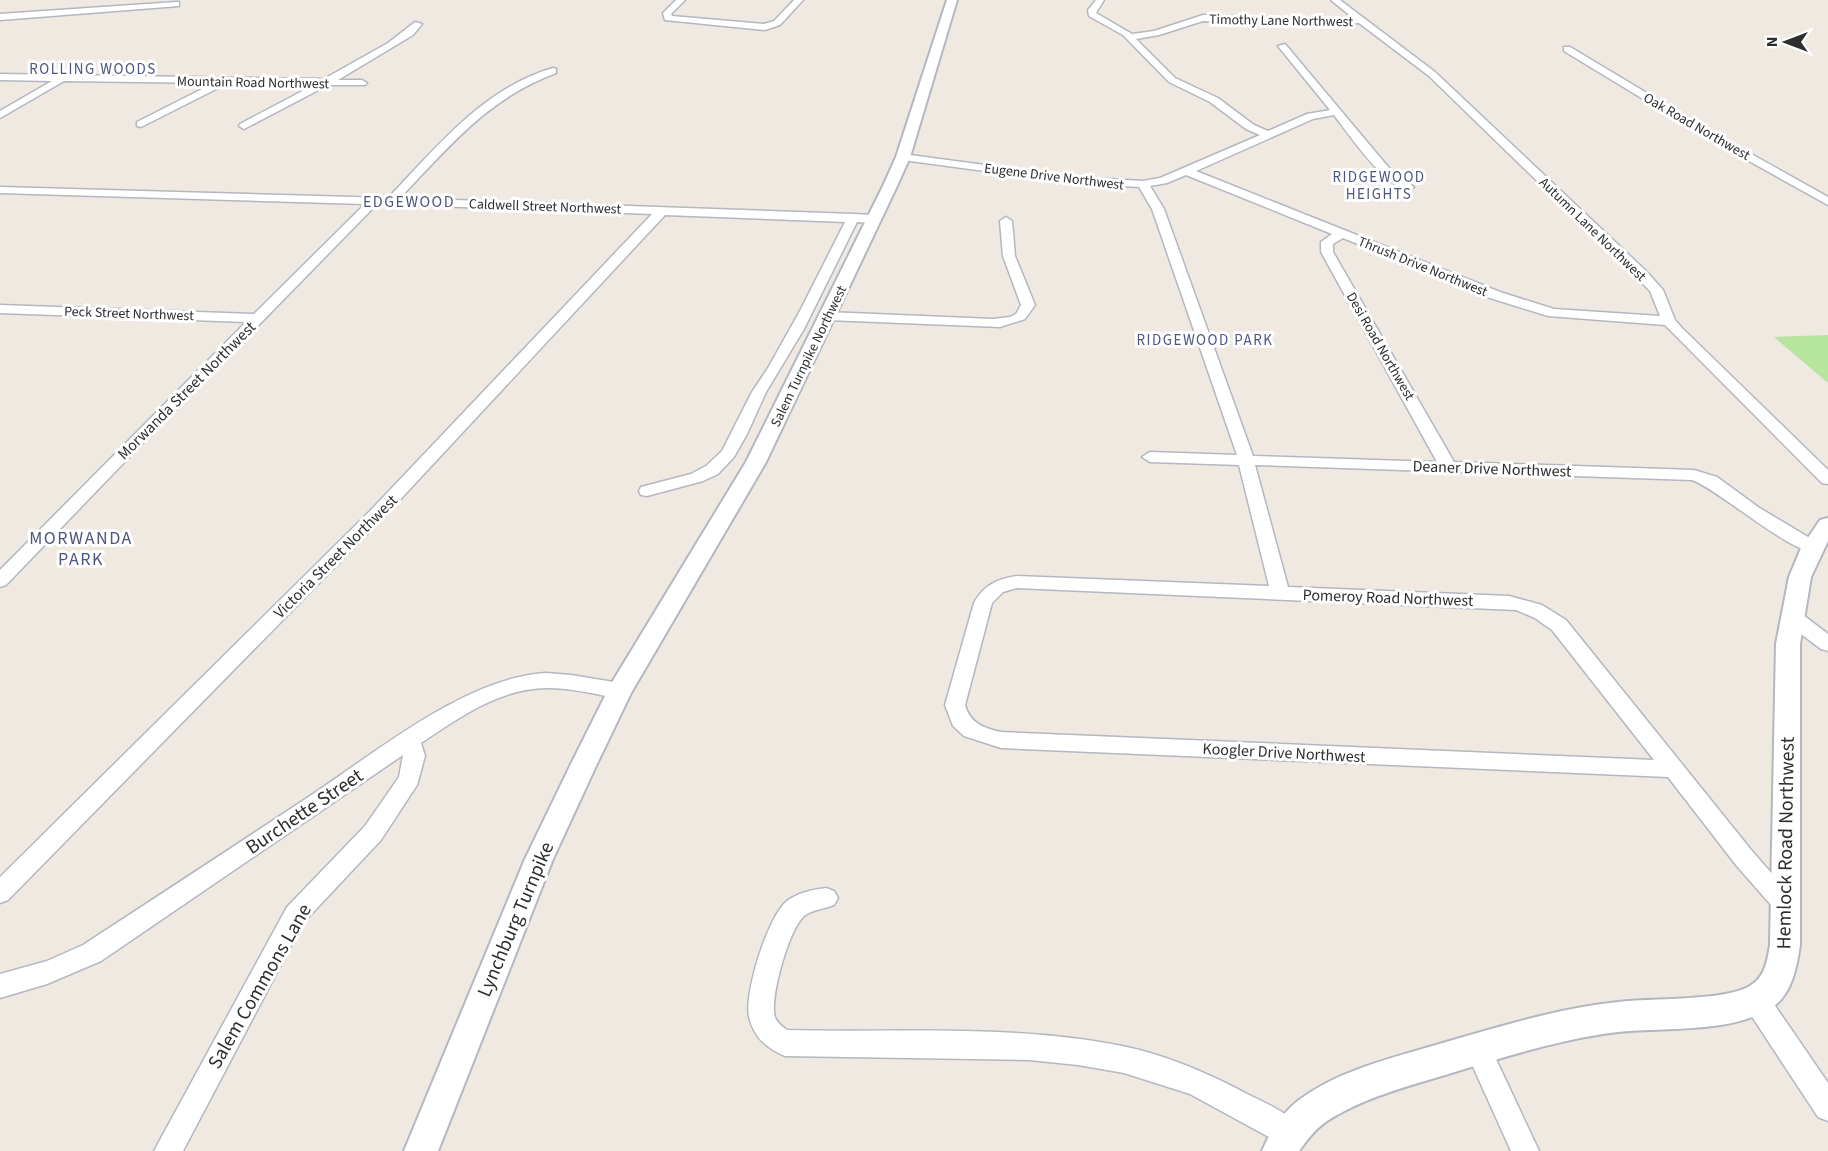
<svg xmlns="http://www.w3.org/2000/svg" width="1828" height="1151" font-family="'Source Sans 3',sans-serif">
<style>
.green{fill:#b6e59e}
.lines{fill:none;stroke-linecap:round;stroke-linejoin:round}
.minor-casing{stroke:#b4b7c1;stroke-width:3}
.tertiary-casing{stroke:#b4b7c1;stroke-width:4}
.minor{fill:#fff;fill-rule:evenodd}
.tertiary{fill:#fff;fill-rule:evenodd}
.labels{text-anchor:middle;stroke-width:6;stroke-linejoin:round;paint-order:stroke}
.far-street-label{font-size:14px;fill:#2e2e2e;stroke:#fff}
.far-neighbourhood-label{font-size:15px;letter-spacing:1.5px;fill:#4d5680;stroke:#fff}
.far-quarter-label{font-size:16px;letter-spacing:1.5px;fill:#4d5680;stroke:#fff}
.street-label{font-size:16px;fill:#2e2e2e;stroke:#fff}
.neighbourhood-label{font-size:18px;letter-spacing:1.5px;fill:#4d5680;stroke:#fff}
.near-street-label{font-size:20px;fill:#2e2e2e;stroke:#fff}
</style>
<rect width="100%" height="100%" fill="#efe9e1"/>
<path class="green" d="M 1828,335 L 1828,383 L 1774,337 Z"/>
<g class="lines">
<defs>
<g id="minor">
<path d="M 676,0 L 685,0 L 671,14 L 672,16 L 764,24 L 774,21 L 794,0 L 803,0 L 780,25 L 765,30 L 665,20 L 663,13 Z"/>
<path d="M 1096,0 L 1104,0 L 1096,13 L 1132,34 L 1154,31 L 1203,15 L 1318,19 L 1353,18 L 1331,0 L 1340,0 L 1435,72 L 1646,271 L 1663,290 L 1675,320 L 1682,328 L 1828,470 L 1828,484 L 1822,483 L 1665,325 L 1548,316 L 1490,298 L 1343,238 L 1333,244 L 1333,252 L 1454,462 L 1694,470 L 1717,477 L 1758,507 L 1818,543 L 1821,547 L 1818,551 C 1795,558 1720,490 1692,480 L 1255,465 L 1288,587 L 1509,596 L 1542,605 L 1566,620 L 1752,851 L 1794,899 L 1798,906 L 1794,913 L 1786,917 L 1778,913 L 1736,865 L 1668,777 L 1001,748 L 964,736 L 953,726 L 945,705 L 974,603 C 984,585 997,579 1017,576 L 1269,586 L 1239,465 L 1150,462 L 1142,457 L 1150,452 L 1237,455 L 1152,209 L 1139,187 L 1074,183 L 903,160 L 898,157 L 903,154 L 1074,177 L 1143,181 L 1160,178 L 1260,135 L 1246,129 L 1210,102 L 1169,82 L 1123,35 L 1089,16 L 1088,10 ZM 1203,21 L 1318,25 L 1359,23 L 1429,76 L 1636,277 L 1650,291 L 1660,316 L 1554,309 L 1500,292 L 1196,171 L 1313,119 L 1334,115 C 1348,133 1389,194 1412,189 L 1414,187 L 1394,174 L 1285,44 L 1278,46 L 1330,110 L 1307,114 L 1268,131 L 1254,125 L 1218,98 L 1175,78 L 1136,39 L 1159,35 ZM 1186,175 L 1332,234 L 1321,242 L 1321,252 L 1437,462 L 1253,456 L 1164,209 L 1150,186 L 1167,183 ZM 1017,588 L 1516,610 L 1535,618 L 1552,630 L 1654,760 L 1001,732 C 983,728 970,723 965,705 L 992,603 L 1003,592 Z"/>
<path d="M 176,2 L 179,2 L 179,6 L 0,20 L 0,14 Z"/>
<path d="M 415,22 L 422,24 L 413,35 L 338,80 L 362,80 L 367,83 L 365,85 L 328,85 L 244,129 L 239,126 L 240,124 L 314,85 L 226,84 L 141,127 L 137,126 L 137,122 L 214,83 L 64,81 L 0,118 L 0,111 L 52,81 L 0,80 L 0,74 L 324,79 L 388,43 Z"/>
<path d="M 1564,47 L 1570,47 L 1712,132 L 1828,197 L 1828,205 L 1704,136 L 1564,51 Z"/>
<path d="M 553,68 L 556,69 L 556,73 C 488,98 449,147 400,198 L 853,214 L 874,215 L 880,219 L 874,223 L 857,222 L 804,329 L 766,392 L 747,434 L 734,457 L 718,474 L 703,481 L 647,496 L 641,495 L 639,491 L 641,487 L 691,474 L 706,466 L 722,451 L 752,392 L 768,368 L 800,311 L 845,222 L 665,215 L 382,519 L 8,900 L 0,903 L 0,877 L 370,511 L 652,214 L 377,204 L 111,476 L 6,585 L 0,587 L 0,570 L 246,322 L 0,313 L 0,305 L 254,314 L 365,204 L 0,193 L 0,187 L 388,198 C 436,148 483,88 553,68 Z"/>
<path d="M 1006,217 L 1012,221 L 1015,256 L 1035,305 L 1025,319 L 1000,327 L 827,320 L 820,316 L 827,312 L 993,319 L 1010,317 L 1016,314 L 1021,305 L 1003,256 L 1000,221 Z"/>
<path d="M 1792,610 L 1799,612 L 1828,634 L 1828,651 L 1821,649 L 1785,622 L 1783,617 L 1785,612 Z"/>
<path d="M 546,673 L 571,675 L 620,683 L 627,686 L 630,691 L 627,696 L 620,699 C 596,694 571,688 547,688 C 500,688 458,718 421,743 L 425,756 L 417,785 L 381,840 L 303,923 L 183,1151 L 154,1151 L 287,907 L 365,826 L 399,777 L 403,755 L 101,961 L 47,984 L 0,998 L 0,974 L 47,961 L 83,945 C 158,896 233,847 307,798 C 374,754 466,677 546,673 Z"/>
<path d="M 826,888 L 834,891 L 838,898 L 834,905 C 824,909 813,909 804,916 C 789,929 769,999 775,1017 C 777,1023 783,1027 787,1030 C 899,1033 1013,1024 1122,1046 C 1167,1055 1210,1074 1249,1095 C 1267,1104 1295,1115 1303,1134 L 1299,1144 L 1289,1148 L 1190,1094 L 1124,1073 L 1078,1065 L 1029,1060 L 785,1056 C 766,1048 754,1037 749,1017 C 744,993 768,916 787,901 C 799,892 812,890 826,888 Z"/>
<path d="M 1756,988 L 1765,991 L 1828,1083 L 1828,1121 L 1818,1117 L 1747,1009 L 1743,1000 L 1747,991 Z"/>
<path d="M 1478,1036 L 1487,1040 L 1539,1151 L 1511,1151 L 1465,1049 L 1469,1040 Z"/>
</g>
<g id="tertiary">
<path d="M 947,0 L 957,0 L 910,157 L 897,186 L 766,462 L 631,693 L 596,766 L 553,859 L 438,1151 L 404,1151 L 525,859 L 570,766 L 611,684 L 746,462 L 883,186 L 896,157 Z"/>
<path d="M 1828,518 L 1828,541 L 1811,577 L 1800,644 L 1800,945 C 1797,966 1792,993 1774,1006 C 1734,1034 1664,1027 1618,1032 C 1559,1039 1502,1058 1445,1075 C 1405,1087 1363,1098 1327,1121 C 1315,1129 1307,1140 1299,1151 L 1262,1151 C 1270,1132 1282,1113 1299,1100 C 1340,1069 1397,1057 1446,1042 C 1502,1026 1559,1008 1618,1002 C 1651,998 1721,1001 1748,987 C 1765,978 1767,962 1770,945 L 1776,644 L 1789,577 L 1801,548 L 1820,520 Z"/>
</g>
</defs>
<use href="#minor" class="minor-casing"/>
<use href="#tertiary" class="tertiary-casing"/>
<use href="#minor" class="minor"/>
<use href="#tertiary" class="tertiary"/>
</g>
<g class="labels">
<g class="far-street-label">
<text transform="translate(1281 20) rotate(1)" y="5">Timothy Lane Northwest</text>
<text transform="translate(253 82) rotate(1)" y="5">Mountain Road Northwest</text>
<text transform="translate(1697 126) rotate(30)" y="5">Oak Road Northwest</text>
<text transform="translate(1054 176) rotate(7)" y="5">Eugene Drive Northwest</text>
<text transform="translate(545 206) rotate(2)" y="5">Caldwell Street Northwest</text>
<text transform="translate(1593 229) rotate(44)" y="5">Autumn Lane Northwest</text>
<text transform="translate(1423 266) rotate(22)" y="5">Thrush Drive Northwest</text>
<text transform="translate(129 313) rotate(2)" y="5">Peck Street Northwest</text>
<text transform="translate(1381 346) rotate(60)" y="5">Desi Road Northwest</text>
<text transform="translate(808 356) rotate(-64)" y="5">Salem Turnpike Northwest</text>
</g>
<g class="far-neighbourhood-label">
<text x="93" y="74">ROLLING WOODS</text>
<text x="1379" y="182">RIDGEWOOD<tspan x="1379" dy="17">HEIGHTS</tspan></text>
<text x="1205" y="345">RIDGEWOOD PARK</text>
</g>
<g class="far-quarter-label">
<text x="409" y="207">EDGEWOOD</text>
</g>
<g class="street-label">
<text transform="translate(186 390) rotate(-45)" y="6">Morwanda Street Northwest</text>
<text transform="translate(1492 468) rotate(2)" y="6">Deaner Drive Northwest</text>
<text transform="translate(335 556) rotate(-45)" y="6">Victoria Street Northwest</text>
<text transform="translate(1388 597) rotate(2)" y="6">Pomeroy Road Northwest</text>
<text transform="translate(1284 752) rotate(3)" y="6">Koogler Drive Northwest</text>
</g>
<g class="neighbourhood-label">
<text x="81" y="544">MORWANDA<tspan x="81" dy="21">PARK</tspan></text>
</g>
<g class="near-street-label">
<text transform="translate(304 811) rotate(-34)" y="7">Burchette Street</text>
<text transform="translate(1785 843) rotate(-89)" y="7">Hemlock Road Northwest</text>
<text transform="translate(515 919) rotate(-67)" y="7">Lynchburg Turnpike</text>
<text transform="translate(259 986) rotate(-60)" y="7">Salem Commons Lane</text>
</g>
</g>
<g transform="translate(1786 42) rotate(270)" stroke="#ffffff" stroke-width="4.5" paint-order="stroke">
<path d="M0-4.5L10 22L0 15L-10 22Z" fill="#2e2e2e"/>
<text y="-9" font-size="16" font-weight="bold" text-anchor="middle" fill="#2e2e2e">N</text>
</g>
</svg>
